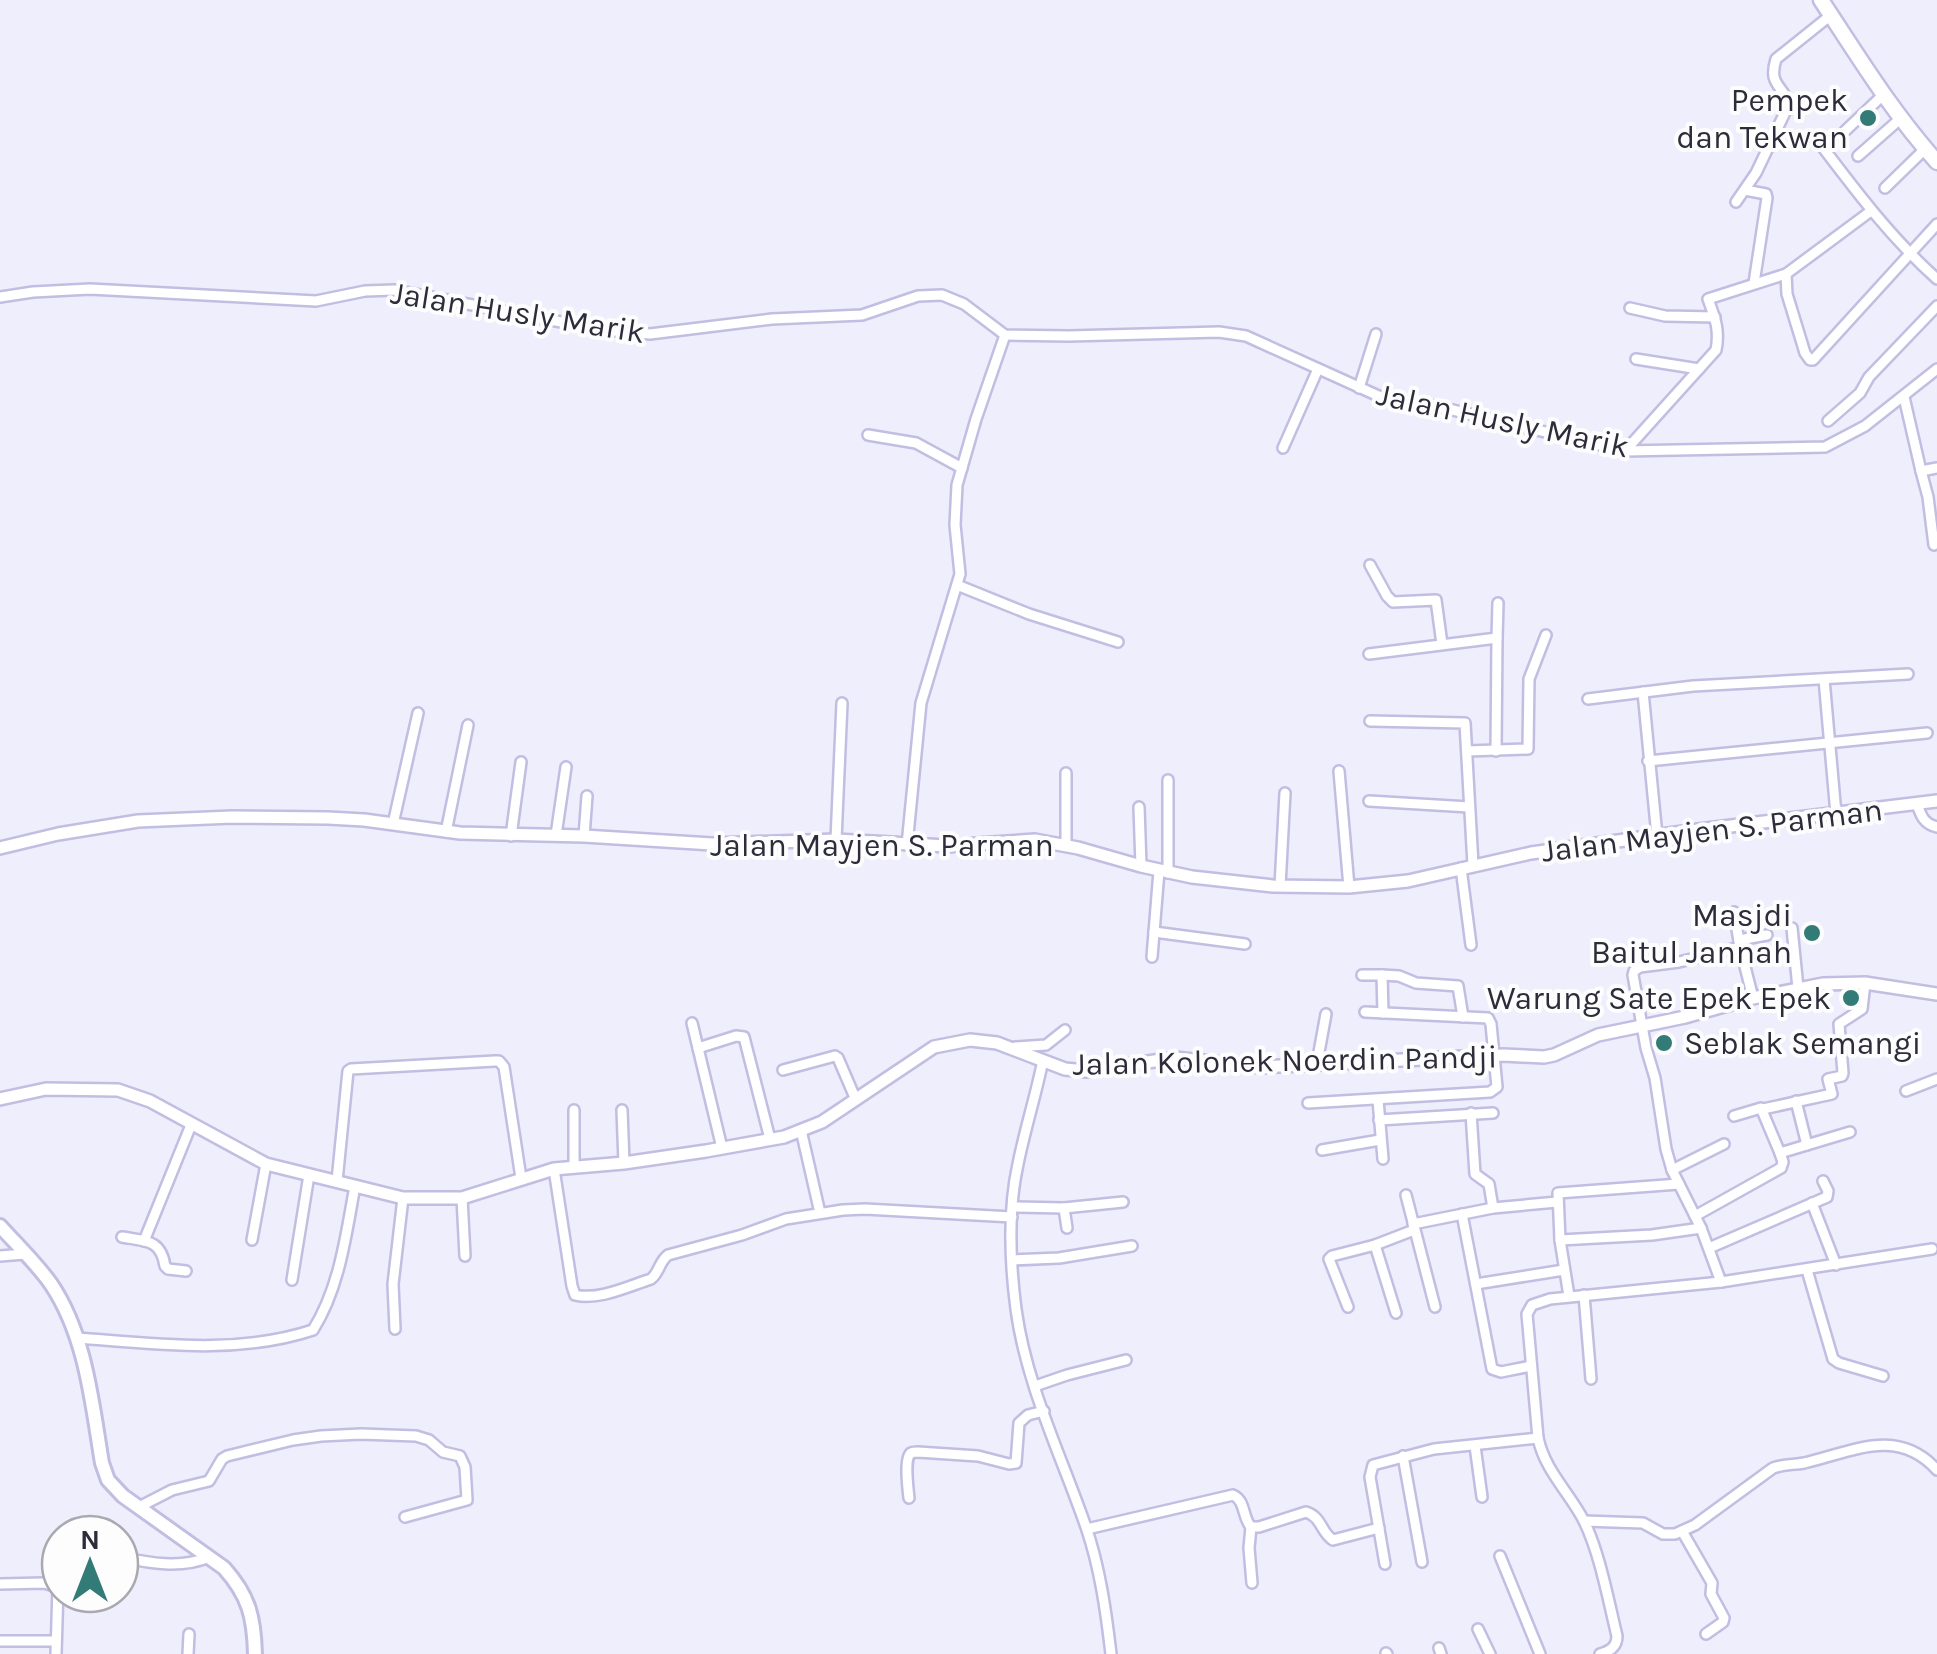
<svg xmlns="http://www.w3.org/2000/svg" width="1937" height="1654" font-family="Karla,sans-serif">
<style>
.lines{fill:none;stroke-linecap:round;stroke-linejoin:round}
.minor-casing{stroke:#c1bee1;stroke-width:14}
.tertiary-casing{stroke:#c1bee1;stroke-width:16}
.secondary-casing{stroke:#c1bee1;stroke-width:18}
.primary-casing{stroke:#c1bee1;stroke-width:19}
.minor{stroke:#fff;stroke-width:9}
.tertiary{stroke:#fff;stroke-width:11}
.secondary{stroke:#fff;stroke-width:12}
.primary{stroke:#fff;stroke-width:14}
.poi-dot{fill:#337b77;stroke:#fdfdfd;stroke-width:4}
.labels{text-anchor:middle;stroke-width:8;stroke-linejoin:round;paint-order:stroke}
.poi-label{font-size:32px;fill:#2d2c3a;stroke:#fdfdfd;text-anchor:end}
.street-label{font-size:32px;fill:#2d2c3a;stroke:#fdfdfd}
</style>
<rect width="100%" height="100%" fill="#efeefd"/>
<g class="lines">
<defs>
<g id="minor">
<path d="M 1845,131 L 1883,95"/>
<path d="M 1818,141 C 1855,190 1891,238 1937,279"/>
<path d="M 1858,156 L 1900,119"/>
<path d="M 1885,188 L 1925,149"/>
<path d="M 1745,190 L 1766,194 L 1767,198 L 1754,283"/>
<path d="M 1736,202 L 1756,173 L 1789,104 C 1782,84 1768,85 1776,59 L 1831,15"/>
<path d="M 1786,274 L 1787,294 L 1805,353 L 1810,360 L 1813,360 L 1937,224"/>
<path d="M 0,297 L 33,292 L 90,289 L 316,301 L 365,291 L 394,290 L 603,330 L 650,334 L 772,319 L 862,315 L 918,296 L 942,295 L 964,304 L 1005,335 L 1069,336 L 1219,332 L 1246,336 L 1383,398 L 1440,407 L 1625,451 L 1825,447 L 1865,426 L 1937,369"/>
<path d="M 1630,308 L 1665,316 L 1715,317"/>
<path d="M 1636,359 L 1699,369"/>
<path d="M 1359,388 L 1376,334"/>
<path d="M 1904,397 L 1921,471 L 1937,468"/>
<path d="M 1828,421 L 1860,393 L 1869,377 L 1937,306"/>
<path d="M 868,435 L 916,443 L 962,468"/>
<path d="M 1283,448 L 1318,369"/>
<path d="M 1625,451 L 1716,350 C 1720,330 1715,318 1708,299 L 1786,274 L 1871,211"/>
<path d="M 1921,471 L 1928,497 L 1934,545"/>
<path d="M 1370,565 L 1387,596 L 1393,602 L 1436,600 L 1442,644"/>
<path d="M 957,585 L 1029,614 L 1118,642"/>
<path d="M 1497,638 L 1498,603"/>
<path d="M 1369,654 L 1497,638 L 1496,751"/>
<path d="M 1824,679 L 1836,814"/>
<path d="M 1643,692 L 1657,836"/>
<path d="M 1588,699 L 1693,686 L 1908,674"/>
<path d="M 1370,721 L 1465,723 L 1473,865"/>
<path d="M 1467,751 L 1528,749 L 1529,679 L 1546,635"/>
<path d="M 1648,761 L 1927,733"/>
<path d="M 1339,771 L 1349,887"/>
<path d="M 1066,773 L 1066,845"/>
<path d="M 1168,780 L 1168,873"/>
<path d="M 1369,801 L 1469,807"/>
<path d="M 1917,804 C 1921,816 1924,824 1937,827"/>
<path d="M 1139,807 L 1141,866"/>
<path d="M 393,824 L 418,713"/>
<path d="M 446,832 L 468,725"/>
<path d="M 556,835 L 566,767"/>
<path d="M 511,836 L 521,762"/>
<path d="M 584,836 L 587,796"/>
<path d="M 836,840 L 842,703"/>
<path d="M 907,845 L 921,703 L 960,574 L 955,525 L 957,485 L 976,419 L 1005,335"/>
<path d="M 1461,868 L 1471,945"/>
<path d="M 1280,886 L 1285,793"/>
<path d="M 1734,912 L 1740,947"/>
<path d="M 1792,928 L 1798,988"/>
<path d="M 1154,932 L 1245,944"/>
<path d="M 1739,940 L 1767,935"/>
<path d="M 1152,957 L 1159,871"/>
<path d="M 1362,975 L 1382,975 L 1383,1013"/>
<path d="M 1382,975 L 1399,976 L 1416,983 L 1458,986 L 1463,1017"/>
<path d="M 1753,998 L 1740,947 L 1679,962 L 1640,967 L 1634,971 L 1633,975 L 1646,1048 L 1655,1078 L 1666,1149 L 1672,1170 L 1701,1228 L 1721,1282 L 1932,1249"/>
<path d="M 692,1023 L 698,1048"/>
<path d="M 1015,1047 L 1046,1045 L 1065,1030"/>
<path d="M 1043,1060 C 1036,1095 1025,1129 1018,1164 C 1008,1209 1010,1263 1016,1309 C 1026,1384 1061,1455 1086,1527 C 1100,1568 1106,1611 1111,1654"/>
<path d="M 1317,1063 L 1326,1014"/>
<path d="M 783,1070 L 835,1056 L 838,1058 L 856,1100"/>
<path d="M 1906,1091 L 1937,1079"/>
<path d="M 1378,1100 L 1383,1159"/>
<path d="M 1796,1101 L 1807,1145"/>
<path d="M 1308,1103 L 1490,1092 L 1497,1087 L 1491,1024 L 1488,1018 L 1365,1012"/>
<path d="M 1763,1109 L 1832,1094 L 1828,1079 L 1842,1076 L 1843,1073 L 1839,1024 L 1862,1009 L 1865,983"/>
<path d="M 622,1110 L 624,1163"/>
<path d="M 1471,1113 L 1475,1174 L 1489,1184 L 1493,1208"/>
<path d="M 1734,1116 L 1761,1108 L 1780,1153"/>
<path d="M 1379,1120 L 1493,1113"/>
<path d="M 801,1130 L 820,1213"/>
<path d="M 722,1148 L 698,1048 L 736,1036 L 744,1037 L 770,1139"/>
<path d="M 1322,1150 L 1380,1140"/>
<path d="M 574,1167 L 574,1110"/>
<path d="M 554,1169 L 572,1286 L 575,1295 C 598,1301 629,1286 651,1279 C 659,1273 659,1262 668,1255 L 742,1235 L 786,1219 L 843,1210 L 865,1209 L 1012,1217"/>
<path d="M 1672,1170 L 1724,1144"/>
<path d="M 337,1181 L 348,1071 L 351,1069 L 495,1061 L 499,1061 L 504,1067 L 521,1178"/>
<path d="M 1406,1195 L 1435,1307"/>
<path d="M 462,1198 L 465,1256"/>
<path d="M 1812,1203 L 1836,1265"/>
<path d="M 1013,1207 L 1064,1208 L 1123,1202"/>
<path d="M 1064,1208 L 1067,1228"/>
<path d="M 1462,1214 L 1492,1369 L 1501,1372 L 1531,1366"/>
<path d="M 1695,1216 L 1781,1168 L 1783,1162 L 1780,1153 L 1850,1132"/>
<path d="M 1413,1224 L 1493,1208 L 1557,1202"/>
<path d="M 122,1237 C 145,1241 161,1239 165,1266 L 168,1269 L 186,1271"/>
<path d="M 252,1240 L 266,1164"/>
<path d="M 1560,1240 L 1652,1235 L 1701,1228"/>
<path d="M 144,1241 L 191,1125"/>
<path d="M 1375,1245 L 1396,1313"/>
<path d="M 1709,1248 L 1827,1197 L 1828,1191 L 1823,1181"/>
<path d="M 0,1256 L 25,1254"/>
<path d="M 1013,1260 L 1059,1258 L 1132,1246"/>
<path d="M 1807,1270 L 1833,1359 L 1839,1363 L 1883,1376"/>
<path d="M 292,1280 L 309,1175"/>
<path d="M 1476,1284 L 1564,1270"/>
<path d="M 1584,1295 L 1591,1379"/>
<path d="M 1569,1296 L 1560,1240 L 1558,1193 L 1679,1184"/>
<path d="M 1348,1307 L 1329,1259 L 1332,1256 L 1375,1245 L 1414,1230"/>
<path d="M 395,1329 L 393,1284 L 403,1198"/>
<path d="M 78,1338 C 157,1344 237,1355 313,1330 C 340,1287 346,1234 355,1186"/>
<path d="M 1035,1386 L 1067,1375 L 1126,1360"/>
<path d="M 1475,1446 L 1482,1497"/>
<path d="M 1403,1456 L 1422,1562"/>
<path d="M 909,1498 C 908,1489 904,1458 911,1453 C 913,1452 916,1452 918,1452 L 978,1456 L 1009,1464 L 1016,1463 L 1019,1423 L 1028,1415 L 1044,1411"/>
<path d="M 139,1507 L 172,1490 L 209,1481 L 222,1459 L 227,1456 L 293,1440 L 321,1436 L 361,1434 L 416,1436 L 429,1440 L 443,1452 L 460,1456 L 465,1467 L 467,1500 L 405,1517"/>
<path d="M 1584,1521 L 1643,1523 L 1663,1534 L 1675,1534 L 1695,1525 L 1773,1468 C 1784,1464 1793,1465 1804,1463 C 1852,1452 1897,1426 1937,1470"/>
<path d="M 1251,1527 L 1249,1548 L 1252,1583"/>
<path d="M 1087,1529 L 1233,1495 C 1246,1501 1242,1517 1251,1527 L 1259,1527 L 1306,1512 C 1322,1517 1321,1533 1333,1540 L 1379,1528"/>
<path d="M 1682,1531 L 1712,1583 L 1711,1594 L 1724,1618 L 1723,1622 L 1706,1634"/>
<path d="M 57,1542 L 60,1543"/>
<path d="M 1500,1556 L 1540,1654"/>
<path d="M 120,1557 C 149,1563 181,1569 209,1557"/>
<path d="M 1385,1564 L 1370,1477 L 1373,1465 L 1434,1449 L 1538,1438"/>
<path d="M 0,1584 L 44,1583 L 58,1587 L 56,1654"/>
<path d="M 1478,1629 L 1490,1654"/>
<path d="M 0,1641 L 56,1641"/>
<path d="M 1439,1648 L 1441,1654"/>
<path d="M 1386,1653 L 1387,1654"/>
<path d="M 188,1654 L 189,1634"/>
<path d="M 1600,1654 C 1610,1651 1617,1647 1617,1636 C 1608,1599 1600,1554 1584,1521 C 1569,1492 1545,1471 1538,1438 L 1527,1314 L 1532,1305 L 1550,1299 L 1721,1282"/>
</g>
<g id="tertiary">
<path d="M 0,848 L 58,834 L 138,821 L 232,817 L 328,818 L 364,820 L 460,833 L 584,836 L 712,844 L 836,840 L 947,846 L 1035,840 L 1078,848 L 1141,866 L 1192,877 L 1273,886 L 1349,887 L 1408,881 L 1531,853 L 1690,831 L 1937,801"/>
<path d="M 0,1099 L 46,1089 L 118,1090 L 150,1101 L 266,1164 L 403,1198 L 462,1198 L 554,1169 L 624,1163 L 706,1151 L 784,1137 L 822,1122 L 934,1047 L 970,1040 L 997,1043 L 1065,1069 L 1086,1071 L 1175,1058 L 1261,1067 L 1503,1055 L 1544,1057 L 1554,1055 L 1598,1035 L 1685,1017 L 1753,998 L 1823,984 L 1865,983 L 1937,994"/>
</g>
<path id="secondary" d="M 0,1226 C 17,1245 37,1264 51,1284 C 86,1336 92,1403 102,1463 L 108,1480 L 123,1496 L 224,1568 C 249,1596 254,1617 255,1654"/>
<path id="primary" d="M 1821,0 C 1858,56 1892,112 1937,162"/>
</defs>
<use href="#minor" class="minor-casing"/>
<use href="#tertiary" class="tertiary-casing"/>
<use href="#secondary" class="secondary-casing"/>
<use href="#primary" class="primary-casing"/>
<use href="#minor" class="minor"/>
<use href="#tertiary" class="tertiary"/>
<use href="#secondary" class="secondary"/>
<use href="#primary" class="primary"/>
</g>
<g class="poi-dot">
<circle cx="1868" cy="118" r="10"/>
<circle cx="1812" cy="933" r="10"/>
<circle cx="1851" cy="998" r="10"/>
<circle cx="1664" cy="1043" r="10"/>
</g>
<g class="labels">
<g class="poi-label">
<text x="1848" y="111">Pempek<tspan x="1848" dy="37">dan Tekwan</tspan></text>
<text x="1792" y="926">Masjdi<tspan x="1792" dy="37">Baitul Jannah</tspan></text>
<text x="1831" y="1009">Warung Sate Epek Epek</text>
<text x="1684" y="1054" text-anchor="start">Seblak Semangi</text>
</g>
<g class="street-label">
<text transform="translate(518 312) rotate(9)" y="11">Jalan Husly Marik</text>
<text transform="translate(1503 420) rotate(12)" y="11">Jalan Husly Marik</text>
<text transform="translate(1712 830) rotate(-7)" y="11">Jalan Mayjen S. Parman</text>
<text x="882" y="856">Jalan Mayjen S. Parman</text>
<text transform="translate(1285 1060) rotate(-1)" y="11">Jalan Kolonek Noerdin Pandji</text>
</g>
</g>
<g transform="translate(90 1564)"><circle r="48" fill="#fdfdfd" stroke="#aaa9af" stroke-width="2.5"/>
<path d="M0-8L18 38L0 25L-18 38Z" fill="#337b77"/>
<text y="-15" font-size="28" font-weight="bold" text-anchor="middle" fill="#2d2c3a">N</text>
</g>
</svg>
